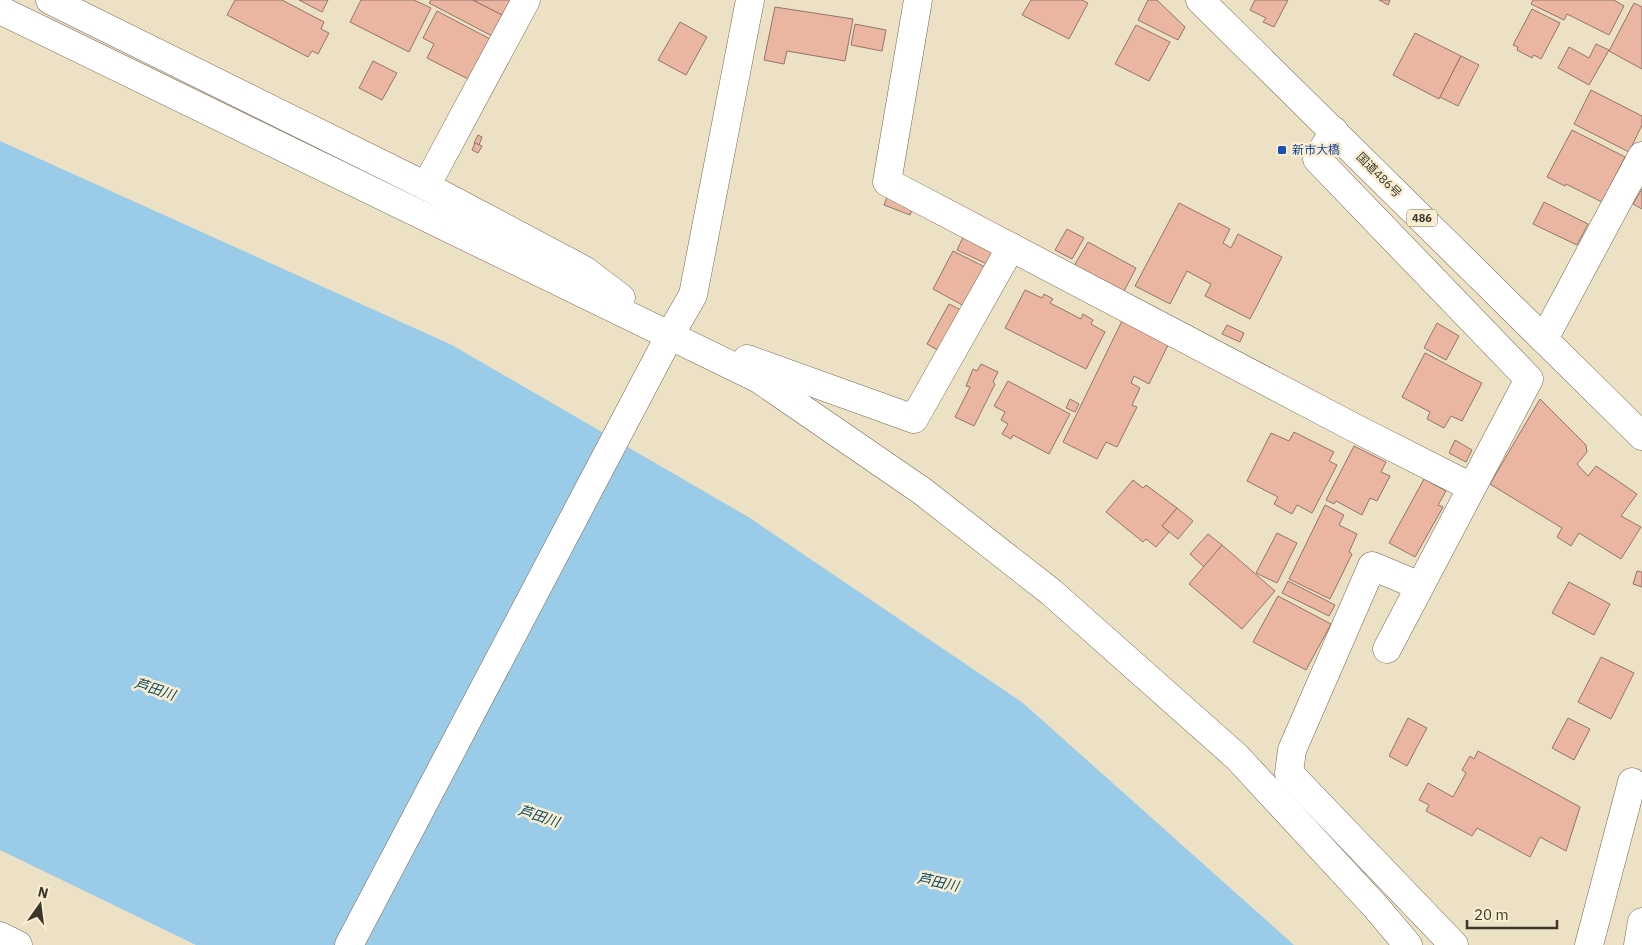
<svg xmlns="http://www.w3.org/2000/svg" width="1642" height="945" font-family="'IBM Plex Sans','Noto Sans JP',sans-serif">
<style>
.water{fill:#9accea}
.building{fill:#eab6a1;stroke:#92756a}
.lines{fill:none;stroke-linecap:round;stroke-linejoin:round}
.street-casing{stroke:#73684f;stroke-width:29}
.secondary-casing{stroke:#73684f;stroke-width:29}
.highway-casing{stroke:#73684f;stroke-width:29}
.street{stroke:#fff;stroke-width:28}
.secondary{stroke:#fff;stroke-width:28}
.highway{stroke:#fff;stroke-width:28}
.transit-dot{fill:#1a4fb4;stroke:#f9eed1;stroke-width:2}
.labels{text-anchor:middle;stroke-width:5;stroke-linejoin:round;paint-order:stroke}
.shield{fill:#f9eed1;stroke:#756e5e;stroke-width:1}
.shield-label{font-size:11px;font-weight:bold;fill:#3c372c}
.transit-label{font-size:12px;fill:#164399;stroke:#f9eed1;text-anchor:start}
.street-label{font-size:12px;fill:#3c372c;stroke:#f9eed1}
.water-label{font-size:14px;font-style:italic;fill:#084a67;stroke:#f9eed1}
</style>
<rect width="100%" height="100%" fill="#ece1c4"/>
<path class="water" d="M 0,141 L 452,345 L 750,518 L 1023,703 L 1294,945 L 196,945 L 0,850 Z"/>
<g class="building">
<path d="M 235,0 L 282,0 L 324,22 L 321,29 L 329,33 L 318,54 L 312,51 L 308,57 L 227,15 Z"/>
<path d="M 299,0 L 328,0 L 322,12 Z"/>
<path d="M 361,0 L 414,0 L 431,8 L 409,52 L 350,22 Z"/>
<path d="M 431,0 L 473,0 L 504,16 L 494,37 L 429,3 Z"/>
<path d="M 473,0 L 513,0 L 504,16 Z"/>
<path d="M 1031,0 L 1082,0 L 1088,3 L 1069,39 L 1022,15 Z"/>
<path d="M 1148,0 L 1157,0 L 1185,27 L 1178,40 L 1138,20 Z"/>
<path d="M 1255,0 L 1288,0 L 1274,27 L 1263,22 L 1266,18 L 1250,10 Z"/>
<path d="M 1379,0 L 1390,0 L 1388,5 Z"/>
<path d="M 1533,0 L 1614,0 L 1624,6 L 1609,35 L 1567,14 L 1564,20 L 1531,4 Z"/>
<path d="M 1634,3 L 1642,7 L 1642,69 L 1609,51 Z"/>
<path d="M 775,7 L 853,19 L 845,61 L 787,51 L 784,64 L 764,60 Z"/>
<path d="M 1532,9 L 1560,23 L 1541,59 L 1534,55 L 1532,58 L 1517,50 L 1518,47 L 1513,45 Z"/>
<path d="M 437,11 L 494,41 L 472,81 L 427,58 L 434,44 L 423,38 Z"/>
<path d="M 680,22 L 707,37 L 686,75 L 658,60 Z"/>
<path d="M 855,24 L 886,30 L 882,51 L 851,45 Z"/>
<path d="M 1136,25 L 1170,42 L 1149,81 L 1115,64 Z"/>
<path d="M 1415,33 L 1461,56 L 1439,99 L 1393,75 Z"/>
<path d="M 1596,44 L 1609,50 L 1589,85 L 1558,68 L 1569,47 L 1589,58 Z"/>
<path d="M 1461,56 L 1479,65 L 1458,106 L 1440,97 Z"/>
<path d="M 373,61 L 397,73 L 382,100 L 359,88 Z"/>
<path d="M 1591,90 L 1642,116 L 1642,125 L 1629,152 L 1574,124 Z"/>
<path d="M 1572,130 L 1625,157 L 1602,202 L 1566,184 L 1565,186 L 1547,177 Z"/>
<path d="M 478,135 L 482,137 L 479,145 L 474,143 Z"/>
<path d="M 475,143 L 482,146 L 478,153 L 472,150 Z"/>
<path d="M 1642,189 L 1642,209 L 1633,204 Z"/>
<path d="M 888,194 L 914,204 L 910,215 L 884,205 Z"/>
<path d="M 1544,202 L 1588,224 L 1577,245 L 1533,224 Z"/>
<path d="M 1179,203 L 1230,229 L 1223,243 L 1231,248 L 1238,234 L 1282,257 L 1250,319 L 1205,296 L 1211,284 L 1187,271 L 1170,304 L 1135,286 Z"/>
<path d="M 1067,229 L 1084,238 L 1072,259 L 1055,250 Z"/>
<path d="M 966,231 L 998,247 L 989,265 L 957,250 Z"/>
<path d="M 1088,242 L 1136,268 L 1123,293 L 1074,266 Z"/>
<path d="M 953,251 L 987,268 L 966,307 L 933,289 Z"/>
<path d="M 1025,290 L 1042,298 L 1044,294 L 1053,299 L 1050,303 L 1081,319 L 1083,314 L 1093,320 L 1091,324 L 1105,332 L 1086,369 L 1005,328 Z"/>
<path d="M 949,304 L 965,312 L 943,353 L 927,344 Z"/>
<path d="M 1122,321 L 1169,343 L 1149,384 L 1134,376 L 1131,383 L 1140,388 L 1132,405 L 1137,407 L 1117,447 L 1106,442 L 1097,459 L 1063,442 Z"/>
<path d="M 1437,323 L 1459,336 L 1446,360 L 1424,348 Z"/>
<path d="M 1227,325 L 1244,333 L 1240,342 L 1222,334 Z"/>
<path d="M 1425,353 L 1482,383 L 1462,421 L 1451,416 L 1444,428 L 1427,419 L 1430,412 L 1402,397 Z"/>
<path d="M 981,364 L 998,372 L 993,382 L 995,384 L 974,426 L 955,417 L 970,387 L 966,386 L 973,369 L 977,371 Z"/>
<path d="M 1008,381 L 1070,414 L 1049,454 L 1013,435 L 1011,439 L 1002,434 L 1008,424 L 1001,420 L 1005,412 L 994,406 Z"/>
<path d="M 1070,399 L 1079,404 L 1075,412 L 1066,408 Z"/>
<path d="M 1540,399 L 1586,445 L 1587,452 L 1577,464 L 1588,476 L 1596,466 L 1637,494 L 1621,516 L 1641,527 L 1621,559 L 1579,533 L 1571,546 L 1557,537 L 1562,528 L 1490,484 Z"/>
<path d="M 1294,432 L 1334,452 L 1329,461 L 1337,465 L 1312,513 L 1297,505 L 1292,514 L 1274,504 L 1278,497 L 1247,481 L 1271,433 L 1289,441 Z"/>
<path d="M 1455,440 L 1472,450 L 1466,462 L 1449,453 Z"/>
<path d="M 1354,446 L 1386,462 L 1381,472 L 1390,476 L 1377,501 L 1370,498 L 1362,515 L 1336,501 L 1334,504 L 1326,500 Z"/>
<path d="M 1424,479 L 1446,491 L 1438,505 L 1443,507 L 1415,557 L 1389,543 Z"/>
<path d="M 1133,480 L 1143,488 L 1146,485 L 1177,508 L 1162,526 L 1169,532 L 1156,547 L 1146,539 L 1143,542 L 1106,512 Z"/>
<path d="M 1325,505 L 1344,515 L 1339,525 L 1357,534 L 1349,552 L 1352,554 L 1330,599 L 1289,579 Z"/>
<path d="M 1177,508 L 1193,521 L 1178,539 L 1162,526 Z"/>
<path d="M 1277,533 L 1297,543 L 1277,583 L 1256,573 Z"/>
<path d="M 1208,534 L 1222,545 L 1204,567 L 1190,554 Z"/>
<path d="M 1222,545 L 1275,591 L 1242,629 L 1189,584 Z"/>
<path d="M 1637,571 L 1642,572 L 1642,587 L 1633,584 Z"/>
<path d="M 1288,581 L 1335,605 L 1329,616 L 1282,593 Z"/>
<path d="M 1569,582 L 1610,604 L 1594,635 L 1552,613 Z"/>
<path d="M 1278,596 L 1331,624 L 1306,670 L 1253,642 Z"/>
<path d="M 1601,657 L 1634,673 L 1611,719 L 1578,702 Z"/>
<path d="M 1408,718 L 1427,728 L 1407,766 L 1389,756 Z"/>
<path d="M 1568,718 L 1590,729 L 1574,760 L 1552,748 Z"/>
<path d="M 1478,751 L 1580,807 L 1566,851 L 1540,837 L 1530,857 L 1477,828 L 1472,836 L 1426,811 L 1429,805 L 1419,800 L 1428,783 L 1453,797 L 1466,773 L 1462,770 L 1470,756 L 1474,759 Z"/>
</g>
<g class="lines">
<defs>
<g id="street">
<path d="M 50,0 L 426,186 L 584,270 L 621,298"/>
<path d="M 918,0 L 887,182 L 1351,426 L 1471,487"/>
<path d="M 0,10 L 759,379 L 922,491 L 1051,592 L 1237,757 L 1375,906 L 1408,945"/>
<path d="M 1334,131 L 1317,159 L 1529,379 L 1387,649"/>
<path d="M 426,186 L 526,0"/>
<path d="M 1544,339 L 1642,156"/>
<path d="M 747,359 L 914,419 L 1011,247"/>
<path d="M 1420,586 L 1372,566 L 1292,750 L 1289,773 L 1454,945"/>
<path d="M 1589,945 L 1632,782"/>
<path d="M 1638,945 L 1642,922"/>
</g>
<g id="secondary">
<path d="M 0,936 L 18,945"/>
<path d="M 349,945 L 670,335 L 693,295 L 750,0"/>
</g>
<path id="highway" d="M 1200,0 L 1642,436"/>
</defs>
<use href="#street" class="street-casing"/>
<use href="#secondary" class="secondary-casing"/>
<use href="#highway" class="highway-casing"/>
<use href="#street" class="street"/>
<use href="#secondary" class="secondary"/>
<use href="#highway" class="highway"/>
</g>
<rect class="transit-dot" x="1277" y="145" width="10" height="10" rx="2.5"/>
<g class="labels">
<rect class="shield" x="1407" y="209.5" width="30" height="17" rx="4"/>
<g class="shield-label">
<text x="1422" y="222">486</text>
</g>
<g class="transit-label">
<text x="1292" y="154">新市大橋</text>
</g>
<g class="street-label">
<text transform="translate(1379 175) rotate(45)" y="4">国道486号</text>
</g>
<g class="water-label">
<text transform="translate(155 689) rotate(18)" y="5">芦田川</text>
<text transform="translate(539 816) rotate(18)" y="5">芦田川</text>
<text transform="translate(938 882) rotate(12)" y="5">芦田川</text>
</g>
</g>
<g transform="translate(40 905) rotate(14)" stroke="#f9eed1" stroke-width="4" paint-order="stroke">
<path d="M0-4L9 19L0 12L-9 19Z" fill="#3c372c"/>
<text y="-8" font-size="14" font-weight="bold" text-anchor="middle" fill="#3c372c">N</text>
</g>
<path d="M1467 920v8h90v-8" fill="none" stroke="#3c372c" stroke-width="2.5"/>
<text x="1474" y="920" font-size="15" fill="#3c372c" stroke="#f9eed1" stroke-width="4" paint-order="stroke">20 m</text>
</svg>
